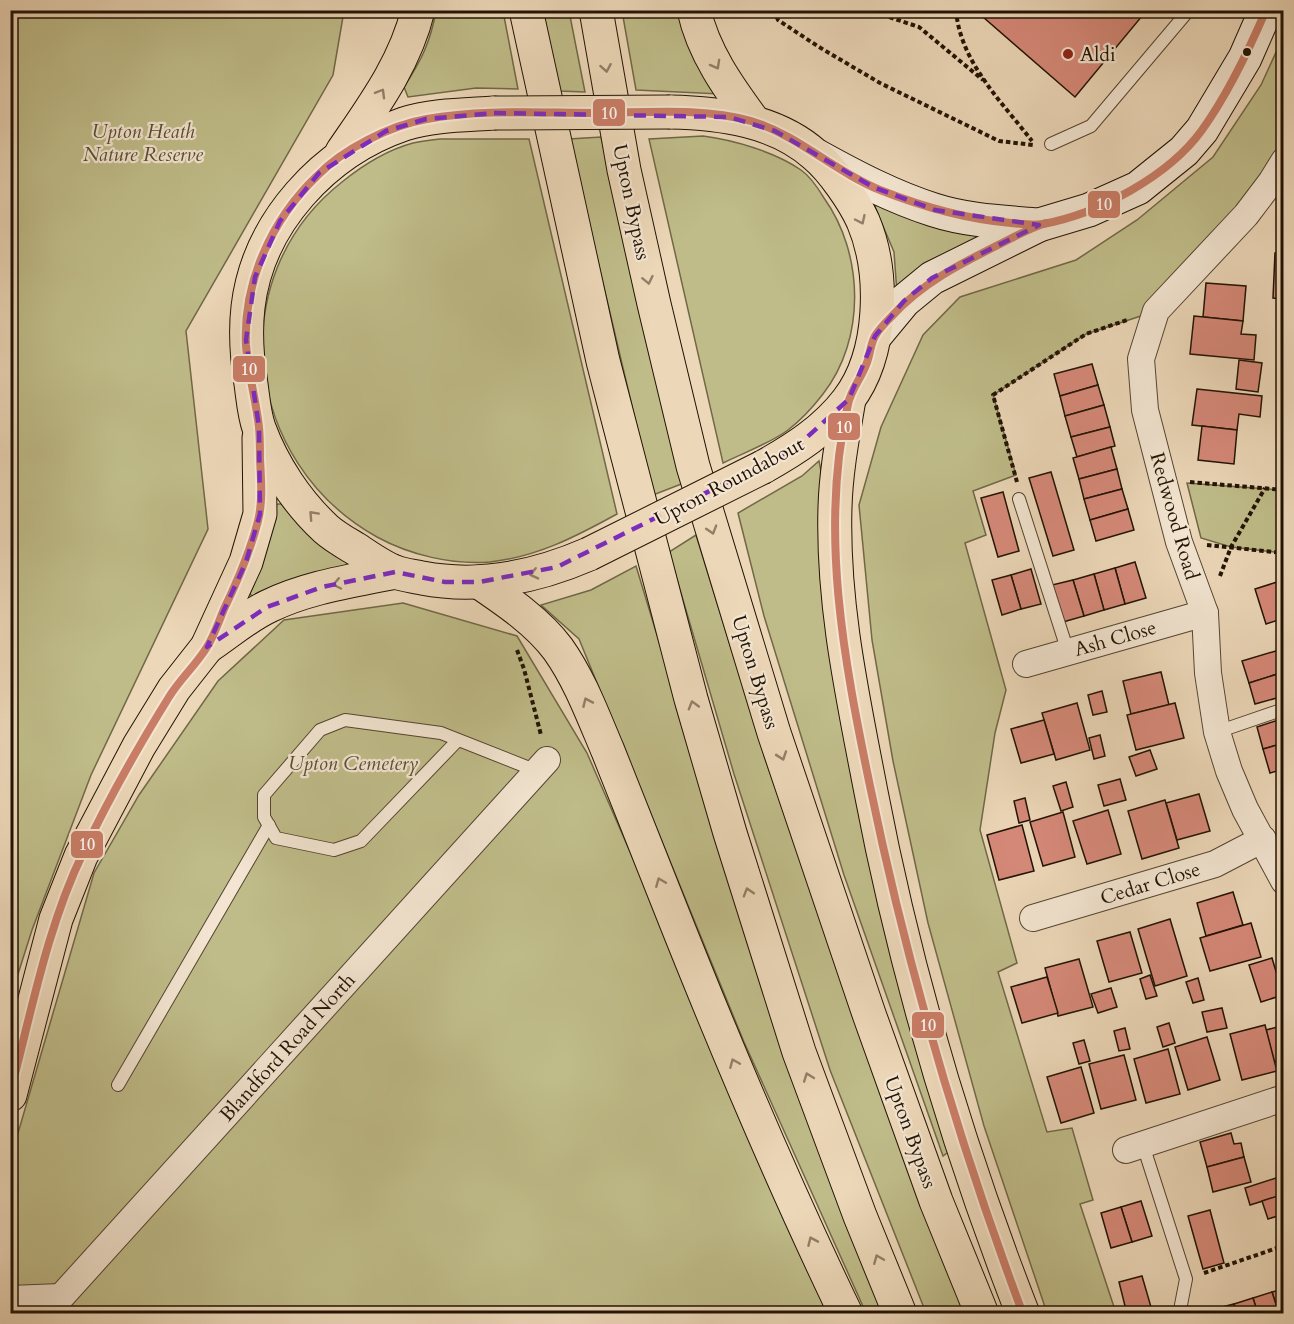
<svg xmlns="http://www.w3.org/2000/svg" width="1294" height="1324" font-family="Cardo,serif">
<style>
.green{fill:#bfbc89;stroke:#706846;stroke-width:1.5}
.building{fill:#d68979;stroke:#211304;stroke-width:1.5}
.lines{fill:none;stroke-linecap:round;stroke-linejoin:round}
.lane-casing{stroke:#544431;stroke-width:14}
.street-casing{stroke:#544431;stroke-width:28}
.secondary-casing{stroke:#211304;stroke-width:35}
.highway-casing{stroke:#211304;stroke-width:35}
.path{stroke:#211304;stroke-width:4;stroke-dasharray:4.5 3;stroke-linecap:butt}
.lane{stroke:#f3e5d1;stroke-width:12}
.street{stroke:#f3e5d1;stroke-width:26}
.secondary{stroke:#f3e5d1;stroke-width:33}
.highway{stroke:#ecd7b8;stroke-width:33}
.highway-bridge-casing{stroke:#211304;stroke-width:35;stroke-linecap:butt}
.highway-bridge{stroke:#ecd7b8;stroke-width:33}
.bus-1-casing{stroke:#f3e5d1;stroke-width:12}
.bus-1{stroke:#ca7d66;stroke-width:8}
.oneway{stroke:#917f67}
.marked{fill:none;stroke:#7b2cbf;stroke-width:4.5;stroke-dasharray:12 8;stroke-linejoin:round}
.bus-dot{fill:#211304;stroke:#f3e5d1;stroke-width:2}
.poi-dot{fill:#8f2418;stroke:#f3e5d1;stroke-width:2}
.labels{text-anchor:middle;stroke-width:4.5;stroke-linejoin:round;paint-order:stroke}
.poi-label{font-size:20px;fill:#211304;stroke:#f3e5d1;text-anchor:start}
.park-label{font-size:20px;font-style:italic;fill:#584e33;stroke:#f3e5d1}
.street-label{font-size:20px;fill:#211304;stroke:#f3e5d1}
.line-badge{stroke:#f3e5d1;stroke-width:2}
.badge-label{font-size:16px;text-anchor:middle;font-weight:bold;fill:#fff}
</style>
<rect width="100%" height="100%" fill="#ecd7b8"/>
<filter id="stains"><feTurbulence type="fractalNoise" baseFrequency=".00333" numOctaves="4"/><feColorMatrix values="0 0 0 0 .2 0 0 0 0 .09 0 0 0 0 .02 0 0 0 .5 -.17"/></filter>
<radialGradient id="worn" r=".72"><stop offset=".6" stop-color="#630" stop-opacity="0"/><stop offset="1" stop-color="#630" stop-opacity=".3"/></radialGradient>
<g class="green">
<path d="M 11,10 L 344,11 L 333,75 L 186,331 L 208,529 L 91,775 L 32,930 L 11,996 Z"/>
<path d="M 436,11 L 503,11 L 518,89 L 476,88 L 408,97 L 404,87 C 422,59 430,43 436,11 Z"/>
<path d="M 543,11 L 569,11 L 585,92 L 559,91 Z"/>
<path d="M 622,11 L 679,11 L 720,94 L 636,90 Z"/>
<path d="M 1283,37 L 1283,161 L 1156,311 L 1086,334 L 993,395 L 1016,475 L 973,491 L 986,535 L 965,543 L 1006,690 L 995,733 L 980,830 L 1017,963 L 998,972 L 1047,1132 L 1072,1128 L 1093,1200 L 1080,1204 L 1116,1313 L 1047,1313 L 984,1126 L 928,923 L 893,761 L 872,640 L 859,505 L 881,427 L 923,335 L 960,297 L 1076,260 L 1137,220 L 1213,157 L 1261,85 Z"/>
<path d="M 703,136 C 734,140 775,152 801,170 C 811,177 818,188 824,198 C 864,254 866,339 823,394 C 813,407 801,420 788,430 C 771,443 743,453 723,463 L 649,139 Z"/>
<path d="M 601,137 L 684,483 L 653,495 L 569,139 Z"/>
<path d="M 440,139 L 529,139 L 617,514 C 577,536 537,557 490,562 C 452,565 410,555 377,537 C 244,463 220,278 342,182 C 363,165 387,150 413,143 C 422,141 431,140 440,139 Z"/>
<path d="M 882,199 L 993,230 L 897,293 L 894,252 L 875,207 Z"/>
<path d="M 1283,423 L 1283,553 L 1231,547 L 1201,538 L 1187,483 L 1281,490 Z"/>
<path d="M 819,461 L 955,1147 L 943,1156 L 844,875 L 764,616 L 738,513 L 802,476 Z"/>
<path d="M 278,504 L 281,504 L 347,563 L 347,568 L 257,601 L 249,593 L 275,506 Z"/>
<path d="M 696,535 L 766,761 L 903,1154 L 967,1313 L 926,1313 L 830,1070 L 734,774 L 669,552 Z"/>
<path d="M 636,566 L 749,938 L 885,1313 L 866,1313 L 744,1042 L 579,639 L 541,605 L 591,590 Z"/>
<path d="M 403,603 L 517,636 L 587,753 L 831,1313 L 11,1313 L 11,1157 L 94,873 L 139,795 L 218,681 L 284,620 Z"/>
</g>
<g class="building">
<path d="M 975,10 L 1147,10 L 1075,97 Z"/>
<path d="M 1275,253 L 1284,253 L 1284,299 L 1273,298 Z"/>
<path d="M 1206,283 L 1246,286 L 1243,321 L 1203,317 Z"/>
<path d="M 1194,316 L 1243,321 L 1241,334 L 1256,335 L 1254,360 L 1190,354 Z"/>
<path d="M 1239,360 L 1262,363 L 1258,392 L 1236,389 Z"/>
<path d="M 1092,364 L 1098,385 L 1060,396 L 1054,374 Z"/>
<path d="M 1098,385 L 1104,405 L 1065,416 L 1060,396 Z"/>
<path d="M 1197,389 L 1262,396 L 1260,417 L 1239,414 L 1237,430 L 1192,425 Z"/>
<path d="M 1104,405 L 1110,427 L 1071,437 L 1065,416 Z"/>
<path d="M 1202,426 L 1237,430 L 1234,464 L 1198,460 Z"/>
<path d="M 1110,427 L 1115,446 L 1077,457 L 1071,437 Z"/>
<path d="M 1111,447 L 1117,469 L 1079,479 L 1073,458 Z"/>
<path d="M 1117,469 L 1122,489 L 1084,499 L 1079,479 Z"/>
<path d="M 1051,472 L 1074,550 L 1053,556 L 1029,478 Z"/>
<path d="M 1122,489 L 1128,509 L 1090,520 L 1084,499 Z"/>
<path d="M 1003,492 L 1019,551 L 998,557 L 981,498 Z"/>
<path d="M 1128,509 L 1134,530 L 1096,541 L 1090,520 Z"/>
<path d="M 1135,562 L 1146,598 L 1125,604 L 1115,568 Z"/>
<path d="M 1115,568 L 1125,604 L 1104,610 L 1094,574 Z"/>
<path d="M 1031,569 L 1041,604 L 1021,609 L 1011,575 Z"/>
<path d="M 1094,574 L 1104,610 L 1084,616 L 1073,580 Z"/>
<path d="M 1011,575 L 1021,609 L 1002,615 L 992,580 Z"/>
<path d="M 1073,580 L 1084,616 L 1063,622 L 1052,585 Z"/>
<path d="M 1284,580 L 1284,605 L 1277,582 Z"/>
<path d="M 1277,582 L 1284,605 L 1284,618 L 1266,624 L 1255,589 Z"/>
<path d="M 1279,650 L 1284,672 L 1249,683 L 1242,661 Z"/>
<path d="M 1161,672 L 1169,705 L 1131,714 L 1123,681 Z"/>
<path d="M 1284,672 L 1284,696 L 1255,704 L 1249,683 Z"/>
<path d="M 1102,691 L 1107,712 L 1093,715 L 1088,695 Z"/>
<path d="M 1077,703 L 1090,750 L 1056,760 L 1042,713 Z"/>
<path d="M 1175,703 L 1184,738 L 1136,750 L 1127,715 Z"/>
<path d="M 1284,718 L 1284,743 L 1263,749 L 1257,727 Z"/>
<path d="M 1044,720 L 1054,754 L 1021,763 L 1011,729 Z"/>
<path d="M 1100,735 L 1105,756 L 1094,759 L 1089,738 Z"/>
<path d="M 1284,743 L 1284,769 L 1270,773 L 1263,749 Z"/>
<path d="M 1150,750 L 1157,769 L 1136,776 L 1129,757 Z"/>
<path d="M 1120,779 L 1126,800 L 1104,806 L 1098,785 Z"/>
<path d="M 1066,782 L 1073,807 L 1061,811 L 1053,786 Z"/>
<path d="M 1199,794 L 1210,831 L 1177,840 L 1166,803 Z"/>
<path d="M 1025,798 L 1030,820 L 1019,823 L 1014,801 Z"/>
<path d="M 1165,800 L 1179,848 L 1142,859 L 1128,811 Z"/>
<path d="M 1108,810 L 1121,854 L 1087,864 L 1073,821 Z"/>
<path d="M 1063,812 L 1075,857 L 1043,866 L 1030,822 Z"/>
<path d="M 1022,825 L 1034,871 L 999,880 L 987,835 Z"/>
<path d="M 1233,892 L 1243,925 L 1206,936 L 1197,903 Z"/>
<path d="M 1170,919 L 1187,976 L 1155,986 L 1138,929 Z"/>
<path d="M 1251,923 L 1261,957 L 1210,971 L 1200,938 Z"/>
<path d="M 1130,932 L 1142,973 L 1109,982 L 1097,941 Z"/>
<path d="M 1272,958 L 1283,995 L 1261,1002 L 1249,965 Z"/>
<path d="M 1079,959 L 1093,1007 L 1058,1016 L 1045,968 Z"/>
<path d="M 1150,975 L 1157,996 L 1146,999 L 1140,979 Z"/>
<path d="M 1047,977 L 1058,1013 L 1022,1023 L 1011,987 Z"/>
<path d="M 1198,978 L 1204,1000 L 1193,1003 L 1186,982 Z"/>
<path d="M 1111,988 L 1117,1007 L 1098,1013 L 1091,994 Z"/>
<path d="M 1284,1007 L 1284,1059 L 1274,1062 L 1266,1030 L 1281,1026 L 1277,1008 Z"/>
<path d="M 1222,1008 L 1227,1028 L 1207,1032 L 1202,1012 Z"/>
<path d="M 1169,1023 L 1175,1043 L 1163,1047 L 1157,1027 Z"/>
<path d="M 1265,1025 L 1277,1071 L 1242,1080 L 1230,1034 Z"/>
<path d="M 1125,1028 L 1130,1049 L 1119,1051 L 1114,1031 Z"/>
<path d="M 1207,1037 L 1220,1080 L 1188,1090 L 1175,1047 Z"/>
<path d="M 1084,1040 L 1090,1061 L 1079,1064 L 1073,1043 Z"/>
<path d="M 1168,1049 L 1180,1094 L 1146,1103 L 1134,1059 Z"/>
<path d="M 1124,1055 L 1136,1100 L 1101,1109 L 1089,1064 Z"/>
<path d="M 1081,1067 L 1094,1113 L 1061,1123 L 1047,1077 Z"/>
<path d="M 1231,1133 L 1234,1144 L 1241,1143 L 1244,1157 L 1207,1167 L 1200,1142 Z"/>
<path d="M 1244,1157 L 1251,1182 L 1213,1192 L 1207,1167 Z"/>
<path d="M 1276,1178 L 1282,1195 L 1250,1205 L 1245,1188 Z"/>
<path d="M 1284,1194 L 1284,1214 L 1268,1219 L 1262,1201 Z"/>
<path d="M 1141,1201 L 1152,1236 L 1132,1242 L 1121,1207 Z"/>
<path d="M 1121,1207 L 1132,1242 L 1111,1248 L 1101,1213 Z"/>
<path d="M 1210,1210 L 1224,1263 L 1203,1269 L 1188,1216 Z"/>
<path d="M 1142,1276 L 1153,1314 L 1127,1314 L 1119,1282 Z"/>
<path d="M 1284,1289 L 1284,1314 L 1279,1314 L 1272,1292 Z"/>
<path d="M 1272,1292 L 1279,1314 L 1258,1314 L 1253,1298 Z"/>
<path d="M 1253,1298 L 1258,1314 L 1237,1314 L 1234,1304 Z"/>
<path d="M 1234,1304 L 1237,1314 L 1215,1314 L 1214,1309 Z"/>
</g>
<g class="lines">
<defs>
<g id="lane">
<path d="M 1051,144 L 1091,126 L 1189,10"/>
<path d="M 1019,499 L 1068,652"/>
<path d="M 1217,732 L 1284,709"/>
<path d="M 458,740 L 361,841 L 334,850 L 276,838 L 264,817 L 264,795 L 320,730 L 345,720 L 441,733 L 537,771"/>
<path d="M 118,1085 L 269,825"/>
<path d="M 1143,1145 L 1186,1279 L 1180,1310"/>
</g>
<g id="street">
<path d="M 1284,161 L 1271,182 L 1246,215 L 1156,311 L 1141,359 L 1145,410 L 1179,542 L 1205,613 L 1208,673 L 1217,732 L 1229,771 L 1245,809 L 1284,881"/>
<path d="M 1026,664 L 1205,613"/>
<path d="M 1033,918 L 1215,864 L 1263,839"/>
<path d="M 1126,1150 L 1284,1098"/>
<path d="M 10,1299 L 61,1297 L 547,760"/>
</g>
<g id="secondary">
<path d="M 817,156 C 855,177 893,197 934,210 C 968,221 1004,222 1039,225"/>
<path d="M 875,336 L 904,301 L 932,278 L 1039,225 L 1089,210 L 1138,188 L 1184,151 L 1202,130 L 1245,58 L 1266,10"/>
</g>
<g id="highway">
<path d="M 526,10 L 603,361 L 691,699 L 730,833 L 799,1052 L 860,1216 L 900,1314"/>
<path d="M 596,10 L 624,170 L 654,304 L 693,466 L 774,733 L 869,1014 L 936,1201 L 982,1314"/>
<path d="M 694,10 C 703,52 729,88 754,122"/>
<path d="M 670,112 C 720,113 776,120 815,155 C 832,169 854,201 863,221 C 885,273 883,354 848,400 C 825,430 795,449 763,467"/>
<path d="M 494,113 C 464,115 432,115 404,124 C 325,151 258,222 248,307 C 245,333 247,359 251,384 C 253,398 254,414 259,428 C 273,466 297,502 326,529 C 335,537 346,543 356,549 C 368,557 382,567 395,572 C 403,575 413,576 422,578 C 479,589 536,577 589,554"/>
<path d="M 342,152 C 372,108 405,64 418,10"/>
<path d="M 849,399 C 843,435 836,471 835,507 C 832,604 853,698 871,792 C 905,970 957,1145 1023,1314"/>
<path d="M 479,582 C 507,601 538,622 558,649 C 580,680 593,716 608,751 C 628,801 648,851 668,902 C 723,1041 781,1179 846,1314"/>
<path d="M 207,647 C 227,634 247,616 269,606 C 308,587 352,581 395,572"/>
<path d="M 10,1095 L 56,919 L 81,856 L 139,746 L 174,689 L 207,647 L 246,562 L 260,514 L 259,438"/>
</g>
</defs>
<use href="#lane" class="lane-casing"/>
<use href="#street" class="street-casing"/>
<use href="#secondary" class="secondary-casing"/>
<use href="#highway" class="highway-casing"/>
<g class="path">
<path d="M 774,10 L 778,20 L 819,47 L 880,83 L 999,141 L 1033,145"/>
<path d="M 868,10 L 919,27 L 983,80"/>
<path d="M 956,10 C 960,62 1002,102 1032,141"/>
<path d="M 1017,482 L 993,395 L 1086,334 L 1127,320"/>
<path d="M 1190,482 L 1284,490"/>
<path d="M 1207,545 L 1284,553"/>
<path d="M 1220,576 L 1231,547 L 1265,488"/>
<path d="M 517,650 L 524,669 L 541,735"/>
<path d="M 1204,1273 L 1283,1246 L 1284,1249"/>
</g>
<use href="#lane" class="lane"/>
<use href="#street" class="street"/>
<use href="#secondary" class="secondary"/>
<use href="#highway" class="highway"/>
<defs>
<g id="highway-bridge">
<path d="M 494,113 L 670,112"/>
<path d="M 589,554 L 763,467"/>
</g>
</defs>
<use href="#highway-bridge" class="highway-bridge-casing"/>
<use href="#highway-bridge" class="highway-bridge"/>
<defs>
<g id="bus-1">
<path d="M 10,1093 C 31,1014 47,927 83,853 C 108,800 138,747 169,697 C 180,679 196,665 207,647 C 214,636 219,621 224,609 C 238,580 250,552 258,521 C 263,501 261,479 260,459 C 260,448 260,438 259,427 C 256,400 248,373 246,345 C 243,282 272,219 317,176 C 343,149 391,125 427,119 C 482,109 539,113 594,113 C 645,113 701,107 751,121 C 798,135 835,172 880,190 C 923,207 965,219 1011,223 C 1021,224 1033,226 1043,224 C 1098,214 1169,176 1202,130 C 1228,94 1248,52 1266,10"/>
<path d="M 1023,1314 C 958,1141 907,966 870,786 C 844,661 819,530 848,404 C 851,390 861,378 866,365 C 870,356 870,345 875,336 C 879,329 885,323 891,317 C 922,283 960,264 1002,243 C 1016,236 1030,228 1046,223"/>
</g>
</defs>
<use href="#bus-1" class="bus-1-casing"/>
<use href="#bus-1" class="bus-1"/>
</g>
<defs><path id="oneway-chevron" d="M-2-3.5L2.5 0L-2 3.5" fill="none" stroke-width="1.6" stroke-linecap="round" stroke-linejoin="round" transform="scale(1.5)"/></defs>
<g class="oneway">
<use href="#oneway-chevron" transform="translate(716 65) rotate(61)"/>
<use href="#oneway-chevron" transform="translate(606 68) rotate(80)"/>
<use href="#oneway-chevron" transform="translate(381 93) rotate(-60)"/>
<use href="#oneway-chevron" transform="translate(861 220) rotate(65)"/>
<use href="#oneway-chevron" transform="translate(648 280) rotate(78)"/>
<use href="#oneway-chevron" transform="translate(313 515) rotate(-133)"/>
<use href="#oneway-chevron" transform="translate(712 530) rotate(73)"/>
<use href="#oneway-chevron" transform="translate(534 574) rotate(167)"/>
<use href="#oneway-chevron" transform="translate(337 584) rotate(168)"/>
<use href="#oneway-chevron" transform="translate(587 702) rotate(-114)"/>
<use href="#oneway-chevron" transform="translate(693 705) rotate(-106)"/>
<use href="#oneway-chevron" transform="translate(782 756) rotate(71)"/>
<use href="#oneway-chevron" transform="translate(660 882) rotate(-112)"/>
<use href="#oneway-chevron" transform="translate(748 892) rotate(-107)"/>
<use href="#oneway-chevron" transform="translate(734 1063) rotate(-113)"/>
<use href="#oneway-chevron" transform="translate(808 1077) rotate(-110)"/>
<use href="#oneway-chevron" transform="translate(812 1241) rotate(-114)"/>
<use href="#oneway-chevron" transform="translate(878 1259) rotate(-112)"/>
</g>
<path class="marked" d="M 494,113 L 729,117 L 775,131 L 873,187 L 935,210 L 1039,225 L 932,278 L 904,301 L 875,336 L 849,399 L 794,449 L 557,567 L 479,582 L 445,582 L 395,572 L 322,587 L 267,607 L 207,647 L 246,562 L 260,514 L 259,427 L 246,340 L 255,277 L 280,221 L 319,173 L 386,131 L 426,119 Z"/>
<circle class="bus-dot" cx="1247" cy="52" r="5"/>
<circle class="poi-dot" cx="1068" cy="54" r="6"/>
<g class="labels">
<g class="poi-label">
<text x="1080" y="61">Aldi</text>
</g>
<g class="park-label">
<text x="143" y="138">Upton Heath<tspan x="143" dy="23">Nature Reserve</tspan></text>
<text x="353" y="770">Upton Cemetery</text>
</g>
<g class="street-label">
<text transform="translate(632 202) rotate(78)" y="7">Upton Bypass</text>
<text transform="translate(729 481) rotate(-28)" y="7">Upton Roundabout</text>
<text transform="translate(1175 516) rotate(74)" y="7">Redwood Road</text>
<text transform="translate(1115 638) rotate(-16)" y="7">Ash Close</text>
<text transform="translate(756 672) rotate(73)" y="7">Upton Bypass</text>
<text transform="translate(1150 883) rotate(-17)" y="7">Cedar Close</text>
<text transform="translate(287 1047) rotate(-48)" y="7">Blandford Road North</text>
<text transform="translate(911 1132) rotate(70)" y="7">Upton Bypass</text>
</g>
</g>
<g class="line-badge">
<rect x="592" y="98" width="34" height="29" rx="6" fill="#ca7d66"/>
<rect x="1087" y="190" width="34" height="29" rx="6" fill="#ca7d66"/>
<rect x="232" y="355" width="34" height="28" rx="6" fill="#ca7d66"/>
<rect x="827" y="412" width="34" height="29" rx="6" fill="#ca7d66"/>
<rect x="70" y="830" width="34" height="29" rx="6" fill="#ca7d66"/>
<rect x="911" y="1011" width="34" height="28" rx="6" fill="#ca7d66"/>
</g>
<g class="badge-label">
<text x="609" y="119">10</text>
<text x="1104" y="210">10</text>
<text x="249" y="375">10</text>
<text x="844" y="433">10</text>
<text x="87" y="850">10</text>
<text x="928" y="1031">10</text>
</g>
<rect width="1294" height="1324" fill="none" stroke="#ecd7b8" stroke-width="36"/>
<rect x="12" y="12" width="1270" height="1300" fill="none" stroke="#211304" stroke-width="3"/>
<rect x="18" y="18" width="1258" height="1288" fill="none" stroke="#211304" stroke-width="1.5"/>
<rect width="100%" height="100%" filter="url(#stains)"/>
<rect width="100%" height="100%" fill="url(#worn)"/>
</svg>
